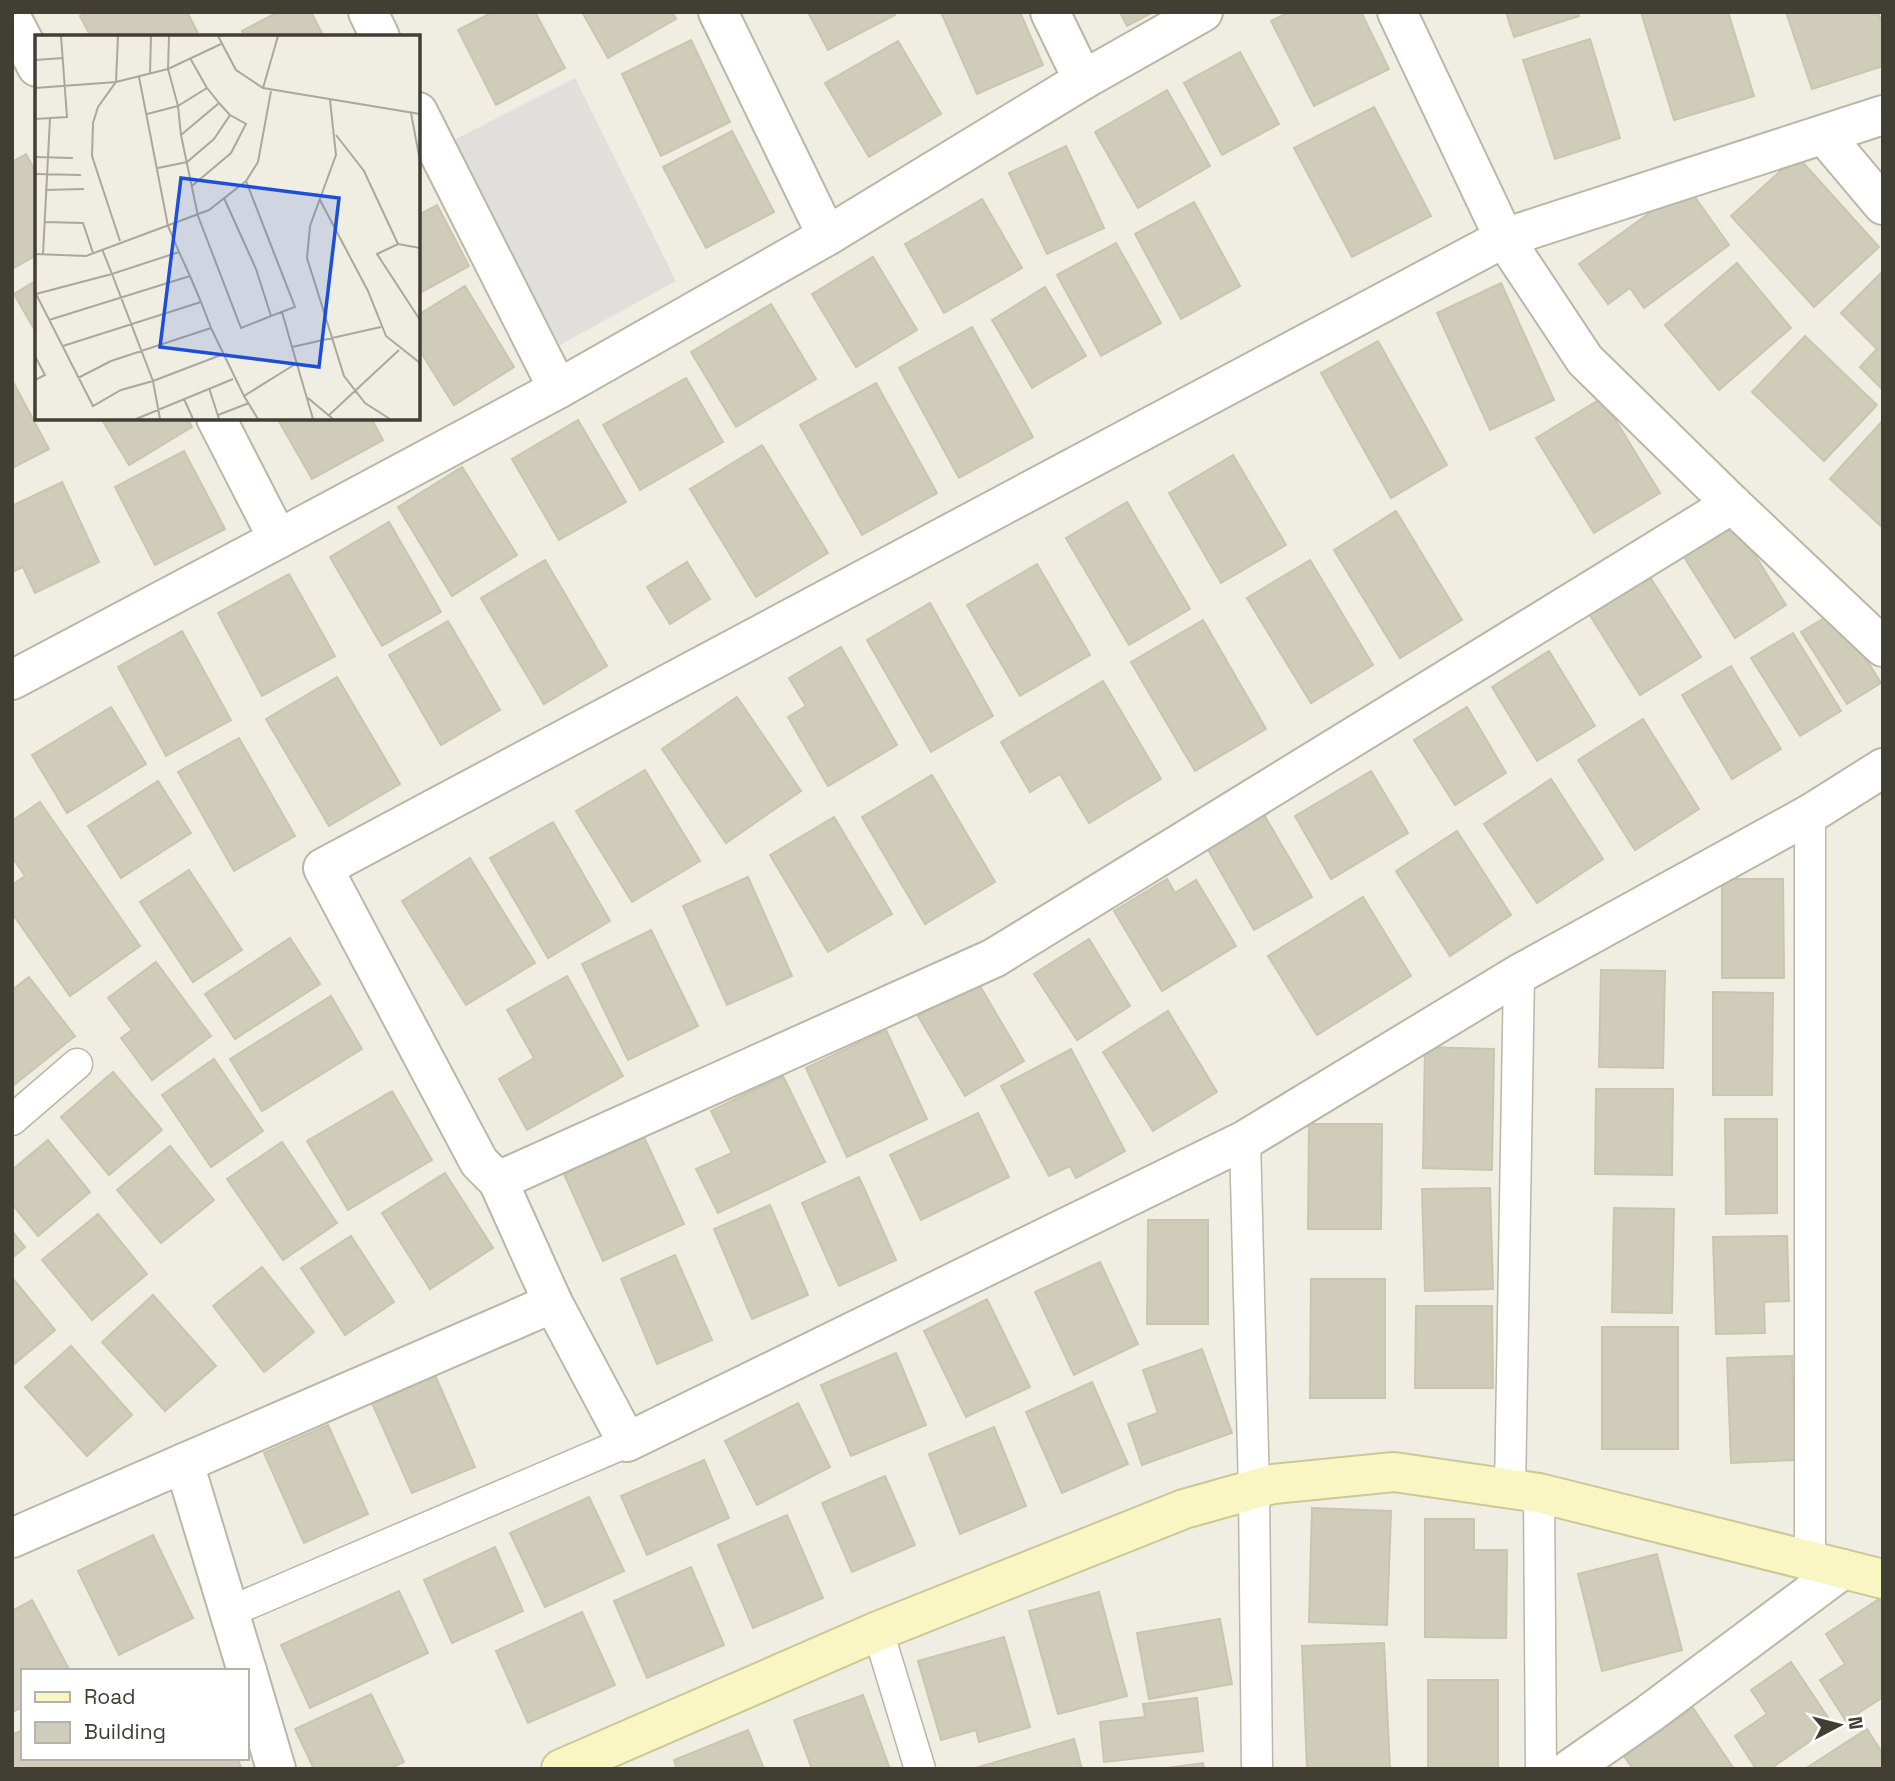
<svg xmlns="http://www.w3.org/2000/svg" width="1895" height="1781" font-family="'Space Grotesk',sans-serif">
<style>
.parking{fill:#e1dfdb}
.building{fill:#d0ccba;stroke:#cac5ae;stroke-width:2}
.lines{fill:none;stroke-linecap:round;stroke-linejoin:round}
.lane-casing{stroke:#bab7a7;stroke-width:33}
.street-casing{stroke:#bab7a7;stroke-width:42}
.secondary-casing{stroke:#ccc896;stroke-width:42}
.lane{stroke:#fff;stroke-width:30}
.street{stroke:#fff;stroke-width:38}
.secondary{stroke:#f9f6c4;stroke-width:38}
.inset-road{fill:none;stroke:#aaa89d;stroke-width:2}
.view{fill:#1d4ed8;fill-opacity:0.15;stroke:#1d4ed8;stroke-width:3.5}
.inset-edge{fill:none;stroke:#413e34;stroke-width:3.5}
</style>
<rect width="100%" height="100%" fill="#f0eee3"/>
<path class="parking" d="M 575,78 L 676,281 L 560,345 L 448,143 Z"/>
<g class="building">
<path d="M 88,12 L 187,12 L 200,37 L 91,37 L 80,16 Z"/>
<path d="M 278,12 L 311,12 L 324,37 L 245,37 L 242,31 Z"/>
<path d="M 493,12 L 535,12 L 565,68 L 496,105 L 458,30 Z"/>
<path d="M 582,12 L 672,12 L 676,19 L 608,58 Z"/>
<path d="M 808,12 L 893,12 L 895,15 L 828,50 Z"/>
<path d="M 941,12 L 1020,12 L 1043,65 L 977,94 Z"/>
<path d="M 1120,12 L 1153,12 L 1127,26 Z"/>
<path d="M 1289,12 L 1361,12 L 1389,69 L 1314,106 L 1271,21 Z"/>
<path d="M 1506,12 L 1578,12 L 1579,16 L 1514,37 Z"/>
<path d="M 1641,12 L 1728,12 L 1754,96 L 1674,120 Z"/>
<path d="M 1786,12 L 1878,12 L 1883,27 L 1883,66 L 1812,89 Z"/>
<path d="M 1590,39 L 1620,138 L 1555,159 L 1523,60 Z"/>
<path d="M 691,40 L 730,122 L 661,156 L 622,74 Z"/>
<path d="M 898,41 L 941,114 L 869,157 L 825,83 Z"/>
<path d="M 1240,52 L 1279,124 L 1222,155 L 1184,83 Z"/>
<path d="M 1167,90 L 1210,166 L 1138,208 L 1095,132 Z"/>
<path d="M 1374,107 L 1431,216 L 1352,257 L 1294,148 Z"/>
<path d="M 732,131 L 774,212 L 706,248 L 663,167 Z"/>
<path d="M 1066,146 L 1104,228 L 1047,254 L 1009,173 Z"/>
<path d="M 26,154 L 37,174 L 37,255 L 12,269 L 12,162 Z"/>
<path d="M 1797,156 L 1879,247 L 1814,307 L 1731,216 Z"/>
<path d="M 1687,186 L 1729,245 L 1644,308 L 1630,288 L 1608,304 L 1579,264 Z"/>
<path d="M 982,199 L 1022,268 L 944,313 L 905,244 Z"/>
<path d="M 1194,202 L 1240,286 L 1181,319 L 1135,234 Z"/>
<path d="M 437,205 L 469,266 L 418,294 L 418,215 Z"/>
<path d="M 1116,243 L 1161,323 L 1101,356 L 1057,275 Z"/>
<path d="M 873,257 L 917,330 L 856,367 L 812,294 Z"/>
<path d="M 1737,263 L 1791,328 L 1719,390 L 1665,325 Z"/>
<path d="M 1883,271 L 1883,390 L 1860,367 L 1877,349 L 1841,313 Z"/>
<path d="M 37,280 L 37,334 L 14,294 Z"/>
<path d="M 1501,283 L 1554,400 L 1490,430 L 1437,313 Z"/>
<path d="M 465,286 L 514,367 L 454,405 L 418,348 L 418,315 Z"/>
<path d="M 1045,287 L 1086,356 L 1032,388 L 992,320 Z"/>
<path d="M 771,304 L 816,379 L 736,427 L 691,352 Z"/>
<path d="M 972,327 L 1033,437 L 959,478 L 899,368 Z"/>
<path d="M 1805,336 L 1877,405 L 1824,461 L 1752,392 Z"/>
<path d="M 1378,341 L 1447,465 L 1391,498 L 1321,373 Z"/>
<path d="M 686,378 L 723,442 L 640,490 L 603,425 Z"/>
<path d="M 12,380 L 49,449 L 12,468 Z"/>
<path d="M 876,383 L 937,493 L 862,535 L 800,425 Z"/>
<path d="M 1602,398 L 1660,493 L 1594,533 L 1536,438 Z"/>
<path d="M 101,418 L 187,418 L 192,427 L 129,465 Z"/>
<path d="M 277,418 L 371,418 L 383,440 L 312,479 Z"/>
<path d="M 578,420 L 626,502 L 559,540 L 512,459 Z"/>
<path d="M 1883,420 L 1883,528 L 1830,479 Z"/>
<path d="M 762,445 L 828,553 L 756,597 L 690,489 Z"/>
<path d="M 184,451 L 225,529 L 155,565 L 115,487 Z"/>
<path d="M 1233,455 L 1286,545 L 1221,583 L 1169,493 Z"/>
<path d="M 462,467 L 517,555 L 452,596 L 398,507 Z"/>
<path d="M 62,482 L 99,562 L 35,593 L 23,567 L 12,572 L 12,506 Z"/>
<path d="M 1127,502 L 1190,609 L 1129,645 L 1066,538 Z"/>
<path d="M 1396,511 L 1462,620 L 1400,658 L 1334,550 Z"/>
<path d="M 1733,520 L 1786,605 L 1735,638 L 1681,552 Z"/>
<path d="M 389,522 L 441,612 L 382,646 L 330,557 Z"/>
<path d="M 545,560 L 607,666 L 544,704 L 481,598 Z"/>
<path d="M 1310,560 L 1373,665 L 1311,703 L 1247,598 Z"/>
<path d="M 687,562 L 710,599 L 670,624 L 647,587 Z"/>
<path d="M 1037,564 L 1090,655 L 1020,696 L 967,605 Z"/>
<path d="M 1646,571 L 1701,657 L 1640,695 L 1586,609 Z"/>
<path d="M 289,574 L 335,656 L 262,696 L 218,613 Z"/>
<path d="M 930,603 L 993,716 L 931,752 L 867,640 Z"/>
<path d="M 1836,611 L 1881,683 L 1847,704 L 1801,632 Z"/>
<path d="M 1203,620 L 1266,729 L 1195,771 L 1131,662 Z"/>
<path d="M 448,621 L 500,710 L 441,745 L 389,655 Z"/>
<path d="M 182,631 L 231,720 L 166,756 L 118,667 Z"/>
<path d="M 1793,633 L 1841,711 L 1800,736 L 1751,658 Z"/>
<path d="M 841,647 L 897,745 L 828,786 L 788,717 L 806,706 L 789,678 Z"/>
<path d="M 1549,651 L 1595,726 L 1537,761 L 1492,687 Z"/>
<path d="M 1731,666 L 1781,749 L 1732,779 L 1682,695 Z"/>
<path d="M 337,677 L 400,784 L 329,826 L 266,719 Z"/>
<path d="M 1103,681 L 1161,779 L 1089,823 L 1060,774 L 1030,792 L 1001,742 Z"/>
<path d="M 737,697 L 801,791 L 726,843 L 662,749 Z"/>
<path d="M 111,707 L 146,764 L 67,813 L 32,755 Z"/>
<path d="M 1467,707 L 1506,773 L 1455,805 L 1414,740 Z"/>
<path d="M 1643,719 L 1699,809 L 1635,850 L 1578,760 Z"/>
<path d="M 239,738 L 295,836 L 234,871 L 178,772 Z"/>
<path d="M 645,770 L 700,861 L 632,902 L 576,811 Z"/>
<path d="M 1371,771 L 1408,833 L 1331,879 L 1295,816 Z"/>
<path d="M 932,775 L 995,882 L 925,924 L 862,817 Z"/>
<path d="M 1551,779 L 1603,859 L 1537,903 L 1484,824 Z"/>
<path d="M 158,781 L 191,833 L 121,878 L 88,826 Z"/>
<path d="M 40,802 L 140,946 L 70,996 L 12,913 L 12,885 L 25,876 L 12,857 L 12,821 Z"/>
<path d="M 1263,813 L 1312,897 L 1254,930 L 1206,846 Z"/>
<path d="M 834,817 L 892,914 L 828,952 L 770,855 Z"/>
<path d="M 553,822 L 610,921 L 548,958 L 490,858 Z"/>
<path d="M 1457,831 L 1511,915 L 1450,956 L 1396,871 Z"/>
<path d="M 470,858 L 535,963 L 466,1005 L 402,901 Z"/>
<path d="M 189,870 L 242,950 L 193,982 L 140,902 Z"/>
<path d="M 748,877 L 792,976 L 727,1005 L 683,906 Z"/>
<path d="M 1167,879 L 1175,893 L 1196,880 L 1236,946 L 1162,991 L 1114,911 Z"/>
<path d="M 1722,879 L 1783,879 L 1784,978 L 1722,978 Z"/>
<path d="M 1363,897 L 1411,976 L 1317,1035 L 1268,956 Z"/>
<path d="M 651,930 L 698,1026 L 628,1060 L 582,964 Z"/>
<path d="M 290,938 L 320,984 L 235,1039 L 205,994 Z"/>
<path d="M 1089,939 L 1130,1006 L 1077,1040 L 1034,974 Z"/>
<path d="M 156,962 L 211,1036 L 152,1080 L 121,1038 L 132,1030 L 108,998 Z"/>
<path d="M 1601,970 L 1665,971 L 1663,1068 L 1599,1067 Z"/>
<path d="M 567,976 L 623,1076 L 527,1130 L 499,1079 L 534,1058 L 507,1010 Z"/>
<path d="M 29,977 L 75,1036 L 14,1085 L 12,1083 L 12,990 Z"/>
<path d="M 977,981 L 1024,1061 L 965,1096 L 918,1016 Z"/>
<path d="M 1713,992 L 1773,993 L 1772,1095 L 1713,1095 Z"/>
<path d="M 331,996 L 362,1049 L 262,1111 L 230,1059 Z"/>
<path d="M 1168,1011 L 1217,1092 L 1153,1131 L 1103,1052 Z"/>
<path d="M 886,1030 L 927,1119 L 847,1157 L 806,1068 Z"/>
<path d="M 1425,1047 L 1494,1049 L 1492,1170 L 1423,1168 Z"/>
<path d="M 1071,1049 L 1125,1151 L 1076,1178 L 1070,1166 L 1049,1176 L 1001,1086 Z"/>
<path d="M 214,1059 L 263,1131 L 211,1167 L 162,1095 Z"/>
<path d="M 113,1072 L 162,1130 L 109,1175 L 61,1117 Z"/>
<path d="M 783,1076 L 825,1162 L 718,1213 L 696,1169 L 732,1153 L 711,1111 Z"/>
<path d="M 1596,1089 L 1673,1089 L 1672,1175 L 1595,1174 Z"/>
<path d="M 392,1091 L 432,1160 L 348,1210 L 307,1141 Z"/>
<path d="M 978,1113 L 1009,1177 L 921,1220 L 890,1155 Z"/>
<path d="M 1725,1119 L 1777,1119 L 1777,1213 L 1726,1214 Z"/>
<path d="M 1309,1124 L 1382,1124 L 1381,1229 L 1308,1229 Z"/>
<path d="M 644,1137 L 684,1224 L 603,1261 L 564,1174 Z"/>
<path d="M 48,1140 L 90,1192 L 38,1236 L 12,1204 L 12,1170 Z"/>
<path d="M 282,1142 L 337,1223 L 283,1260 L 227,1179 Z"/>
<path d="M 170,1146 L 214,1200 L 161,1243 L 117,1190 Z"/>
<path d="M 445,1173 L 493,1248 L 430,1289 L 382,1213 Z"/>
<path d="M 859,1177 L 896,1260 L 839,1286 L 802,1203 Z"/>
<path d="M 1490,1188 L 1493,1289 L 1425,1291 L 1422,1189 Z"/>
<path d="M 770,1205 L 808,1295 L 752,1319 L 714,1229 Z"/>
<path d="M 1614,1208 L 1674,1209 L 1672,1313 L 1612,1312 Z"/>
<path d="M 98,1214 L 147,1274 L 92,1320 L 42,1260 Z"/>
<path d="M 1148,1220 L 1208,1220 L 1208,1324 L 1147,1324 Z"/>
<path d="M 12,1231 L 25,1247 L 12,1258 Z"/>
<path d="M 351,1236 L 394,1302 L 345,1335 L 301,1268 Z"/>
<path d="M 1787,1236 L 1789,1301 L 1764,1302 L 1765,1333 L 1716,1334 L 1713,1237 Z"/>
<path d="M 675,1255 L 712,1340 L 657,1364 L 621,1279 Z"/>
<path d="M 1100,1262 L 1138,1344 L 1074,1375 L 1035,1292 Z"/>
<path d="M 262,1267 L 314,1332 L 264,1372 L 213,1306 Z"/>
<path d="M 1311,1279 L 1385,1279 L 1385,1398 L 1310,1398 Z"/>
<path d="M 14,1280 L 55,1330 L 12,1366 L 12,1282 Z"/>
<path d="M 153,1295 L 216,1366 L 165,1411 L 102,1342 Z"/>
<path d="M 987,1299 L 1030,1387 L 966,1417 L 924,1331 Z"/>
<path d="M 1416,1306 L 1492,1306 L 1493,1388 L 1415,1388 Z"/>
<rect x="1602" y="1327" width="76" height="122"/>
<path d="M 71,1346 L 132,1415 L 87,1456 L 25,1387 Z"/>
<path d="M 1202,1349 L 1232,1433 L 1142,1465 L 1128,1424 L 1158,1413 L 1143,1370 Z"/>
<path d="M 896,1353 L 926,1425 L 851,1456 L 821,1385 Z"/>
<path d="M 1792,1356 L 1796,1460 L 1731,1463 L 1727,1358 Z"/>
<path d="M 435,1375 L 475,1467 L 412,1493 L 372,1403 Z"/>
<path d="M 1092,1382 L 1128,1464 L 1062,1493 L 1026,1412 Z"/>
<path d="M 798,1403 L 830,1467 L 757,1505 L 725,1441 Z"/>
<path d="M 328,1425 L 368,1514 L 304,1543 L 264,1453 Z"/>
<path d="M 994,1427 L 1026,1506 L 960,1534 L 929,1454 Z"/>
<path d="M 704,1460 L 729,1518 L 647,1555 L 621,1496 Z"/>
<path d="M 885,1476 L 915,1545 L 852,1572 L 822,1503 Z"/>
<path d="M 589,1497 L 624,1571 L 545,1607 L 510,1533 Z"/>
<path d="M 1312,1508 L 1391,1511 L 1387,1625 L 1309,1622 Z"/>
<path d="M 787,1515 L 823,1598 L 753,1628 L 718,1545 Z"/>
<path d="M 1425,1519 L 1474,1519 L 1474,1550 L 1507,1550 L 1506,1638 L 1425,1637 Z"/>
<path d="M 153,1535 L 193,1618 L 119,1655 L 78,1571 Z"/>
<path d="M 495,1547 L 523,1611 L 452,1643 L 424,1580 Z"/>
<path d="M 1657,1554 L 1682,1650 L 1602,1671 L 1578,1574 Z"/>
<path d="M 691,1567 L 724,1645 L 647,1678 L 614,1601 Z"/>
<path d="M 399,1591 L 428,1653 L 310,1708 L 281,1645 Z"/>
<path d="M 1099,1592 L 1127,1696 L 1058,1714 L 1029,1611 Z"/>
<path d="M 1879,1599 L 1883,1605 L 1883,1697 L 1846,1721 L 1820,1680 L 1845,1664 L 1826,1634 Z"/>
<path d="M 32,1600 L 70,1671 L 23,1671 L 23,1707 L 12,1712 L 12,1611 Z"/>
<path d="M 582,1612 L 615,1685 L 528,1723 L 496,1651 Z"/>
<path d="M 1220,1619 L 1232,1684 L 1149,1699 L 1137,1633 Z"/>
<path d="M 1004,1637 L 1030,1727 L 979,1742 L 976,1730 L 941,1740 L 918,1661 Z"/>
<path d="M 1384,1643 L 1390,1769 L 1307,1769 L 1302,1646 Z"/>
<path d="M 1791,1662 L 1833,1725 L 1770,1769 L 1756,1769 L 1735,1736 L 1767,1714 L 1751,1690 Z"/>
<rect x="1428" y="1680" width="70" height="89"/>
<path d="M 371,1694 L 404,1762 L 389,1769 L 314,1769 L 295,1729 Z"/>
<path d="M 863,1695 L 890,1769 L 812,1769 L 794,1720 Z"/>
<path d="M 1197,1698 L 1203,1751 L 1104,1762 L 1100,1722 L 1145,1717 L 1143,1704 Z"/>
<path d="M 1693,1708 L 1734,1769 L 1633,1769 L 1624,1756 Z"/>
<path d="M 1867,1729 L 1883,1754 L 1883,1769 L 1805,1769 Z"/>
<path d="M 23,1730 L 23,1758 L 237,1758 L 242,1769 L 12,1769 L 12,1735 Z"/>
<path d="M 748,1730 L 764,1769 L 677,1769 L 674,1760 Z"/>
<path d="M 1074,1739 L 1082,1769 L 972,1769 Z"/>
<path d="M 1203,1763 L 1204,1769 L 1160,1769 Z"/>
</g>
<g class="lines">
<defs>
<g id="lane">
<path d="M 12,1120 L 77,1064"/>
<path d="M 1245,1140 L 1254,1490 L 1257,1769"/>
<path d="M 1510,1490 L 1519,974"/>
<path d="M 1539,1493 L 1541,1769"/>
<path d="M 1810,1561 L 1810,814"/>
<path d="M 229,1612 L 627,1442"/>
<path d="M 878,1631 L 920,1769"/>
</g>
<g id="street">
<path d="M 368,12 L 380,37"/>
<path d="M 1397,12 L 1504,238 L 1585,360 L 1732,504 L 1883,647"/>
<path d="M 12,19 L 37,67"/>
<path d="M 1083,80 L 1203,12"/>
<path d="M 1824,135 L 1883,205"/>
<path d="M 827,236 L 1083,80 L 1050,12"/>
<path d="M 558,389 L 827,236 L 718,12"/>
<path d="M 1732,504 L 994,958 L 498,1181 L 553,1303 L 627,1442 L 1245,1140 L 1519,974 L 1810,814 L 1883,768"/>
<path d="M 278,539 L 558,389 L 418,112"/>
<path d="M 12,680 L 278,539 L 216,418"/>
<path d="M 498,1181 L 479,1162 L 323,868 L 1504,238 L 1883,115"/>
<path d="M 184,1463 L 553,1303"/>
<path d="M 12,1538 L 184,1463 L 247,1671"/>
<path d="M 247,1671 L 276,1769"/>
<path d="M 1570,1769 L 1646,1716 L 1843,1569"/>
</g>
<path id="secondary" d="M 561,1769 L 878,1631 L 1184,1509 L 1273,1484 L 1394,1472 L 1539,1493 L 1883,1579"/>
</defs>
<use href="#lane" class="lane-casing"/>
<use href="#street" class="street-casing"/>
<use href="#secondary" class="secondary-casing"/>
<use href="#lane" class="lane"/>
<use href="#street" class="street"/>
<use href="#secondary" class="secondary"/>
</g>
<g transform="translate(35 35)">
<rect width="385" height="385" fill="#f0eee3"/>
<path class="inset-road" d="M 183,1 L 201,35 L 228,53 L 385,79M 155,23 L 172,53M 0,25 L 28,23M 115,39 L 116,1M 104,42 L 133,191 L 144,217M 0,53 L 81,47 L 83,1M 228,53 L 243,1M 295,65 L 301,120 L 275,191 L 272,223 L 309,341 L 330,368 L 355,384M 376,78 L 385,126M 112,79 L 143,71 L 133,34 L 134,1M 15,83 L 32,82 L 26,1M 0,84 L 15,83 L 8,219M 146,100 L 184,68 L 172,53 L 143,71 L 146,100 L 163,181 L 206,293 L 236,281M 301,100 L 329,136 L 363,209M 0,122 L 38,123M 123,133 L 152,127 L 179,104 L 195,80 L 184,68M 0,139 L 46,140M 157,151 L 196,118 L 211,89 L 195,80M 10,155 L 49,154M 189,163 L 221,234 L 236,281 L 260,272 L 211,146M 285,165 L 333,256 L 351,301 L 385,328M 9,187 L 48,188 L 58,218M 85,206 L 57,121 L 58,88 L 63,72 L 81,47 L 133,34 L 186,9M 385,213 L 363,209 L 342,219 L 385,285M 67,214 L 77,239 L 144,217 L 155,241M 0,219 L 51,221 L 174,175 L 211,146 L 223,127 L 236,56M 247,277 L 257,312M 14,285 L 155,241 L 166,267M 28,311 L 166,267 L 176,293M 0,321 L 10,340 L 0,345M 43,343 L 76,326 L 176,293 L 209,361M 174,353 L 184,384M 273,363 L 298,384M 149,364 L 158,384M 183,380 L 214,368M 293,381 L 364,315M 101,384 L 198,344M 125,384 L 118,346 L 77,239 L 1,259 L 58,371 L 86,355 L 118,346 L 186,320M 223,384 L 209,361 L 262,328M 278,384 L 257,312 L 346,292"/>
<path class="view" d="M 146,143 L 304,163 L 284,332 L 125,312 Z"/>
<rect width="385" height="385" class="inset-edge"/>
</g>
<rect width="1895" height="1781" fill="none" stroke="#413e34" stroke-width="28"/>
<rect x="21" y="1669" width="228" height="91" fill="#ffffff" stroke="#b3b2ae" stroke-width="2"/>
<rect x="35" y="1692" width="35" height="10" fill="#f9f6c4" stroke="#b3b2ae" stroke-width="2"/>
<text x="84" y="1704" font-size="21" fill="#413e34">Road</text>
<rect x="35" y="1722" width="35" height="21" fill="#d0ccba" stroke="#b3b2ae" stroke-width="2"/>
<text x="84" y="1739" font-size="21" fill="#413e34">Building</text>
<g transform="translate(1839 1725) rotate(83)" stroke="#ffffff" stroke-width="5" paint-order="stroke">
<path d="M0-5L12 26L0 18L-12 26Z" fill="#413e34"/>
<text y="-10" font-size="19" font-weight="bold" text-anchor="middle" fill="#413e34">N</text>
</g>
</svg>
